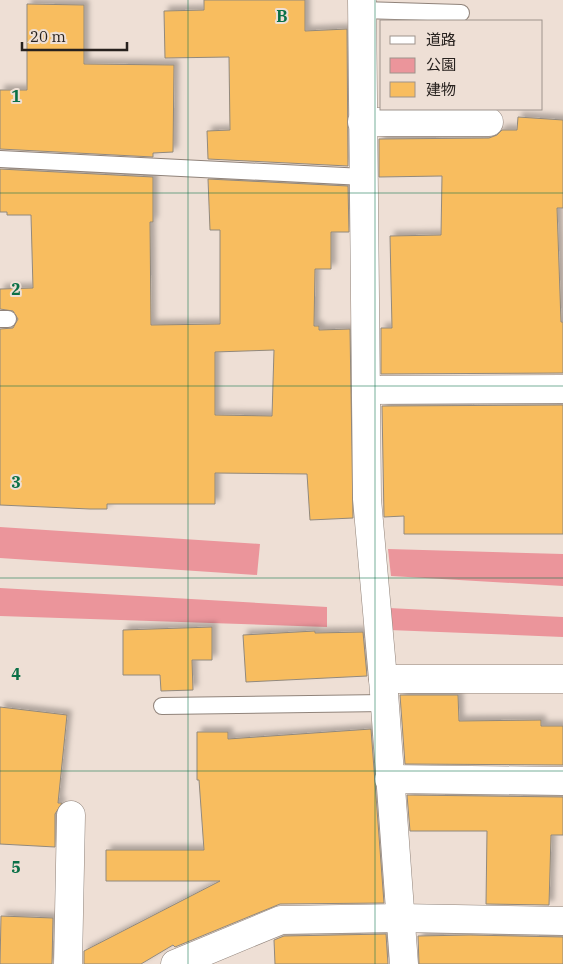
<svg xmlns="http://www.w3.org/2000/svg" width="563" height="964" font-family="'IBM Plex Serif','Noto Sans JP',serif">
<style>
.green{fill:#eb959b}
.building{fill:#f8bd5f;stroke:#92897d;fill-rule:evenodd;filter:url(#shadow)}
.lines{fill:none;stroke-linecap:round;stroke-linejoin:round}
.lane-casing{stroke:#90837a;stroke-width:18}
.street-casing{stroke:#90837a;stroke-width:29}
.lane{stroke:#fff;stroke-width:16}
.street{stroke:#fff;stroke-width:28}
.grid{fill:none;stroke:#0a7047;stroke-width:1;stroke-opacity:0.55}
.grid-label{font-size:16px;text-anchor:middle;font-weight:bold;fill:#0a7047;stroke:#eedfd5;stroke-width:4;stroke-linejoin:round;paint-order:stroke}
</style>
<defs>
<filter id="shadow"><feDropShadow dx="4.5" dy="-4.5" stdDeviation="2.5" flood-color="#0004"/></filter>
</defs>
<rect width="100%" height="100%" fill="#eedfd5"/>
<g class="green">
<path d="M 0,527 L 260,544 L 257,575 L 0,558 Z"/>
<path d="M 388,549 L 563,554 L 563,586 L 391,576 Z"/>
<path d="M 0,588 L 327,607 L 327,627 L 0,616 Z"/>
<path d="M 389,608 L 563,617 L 563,637 L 389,630 Z"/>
</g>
<g class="building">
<path d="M 204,0 L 305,0 L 305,31 L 347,29 L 348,166 L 208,159 L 207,131 L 230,130 L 229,57 L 165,58 L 164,11 L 204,10 Z"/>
<path d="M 27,4 L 84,5 L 84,64 L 174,65 L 173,152 L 153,153 L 153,157 L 0,149 L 0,90 L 27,90 Z"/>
<path d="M 518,117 L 563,120 L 563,208 L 557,208 L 561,322 L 563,322 L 563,373 L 381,374 L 381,328 L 392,328 L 390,236 L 441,235 L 442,176 L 379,177 L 379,139 L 489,138 L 497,135 L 502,130 L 517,130 Z"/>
<path d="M 0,169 L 153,177 L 153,222 L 150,222 L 151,325 L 220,324 L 220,230 L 210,230 L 208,179 L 348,186 L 349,232 L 331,232 L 331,269 L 315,269 L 314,326 L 319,326 L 319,330 L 350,329 L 353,518 L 310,520 L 307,474 L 215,473 L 215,504 L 107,504 L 107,509 L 90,509 L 0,505 L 0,329 L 13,328 L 18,319 L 13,311 L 0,309 L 0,289 L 33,288 L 31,215 L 7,215 L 7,212 L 0,212 ZM 274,350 L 272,416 L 215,415 L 215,352 Z"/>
<path d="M 563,405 L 563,534 L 404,534 L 404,516 L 384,517 L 382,406 Z"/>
<path d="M 212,627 L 212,660 L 192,660 L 193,690 L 161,691 L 160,675 L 123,675 L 123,630 Z"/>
<path d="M 315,631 L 315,633 L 363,632 L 367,676 L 246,682 L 243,635 Z"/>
<path d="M 400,695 L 458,695 L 459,721 L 541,720 L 541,726 L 563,726 L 563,765 L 405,764 Z"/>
<path d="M 0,707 L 67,715 L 58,803 L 62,803 L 55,814 L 55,847 L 0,844 Z"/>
<path d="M 371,729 L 384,903 L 280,904 L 175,947 L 173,945 L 141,964 L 84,964 L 84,951 L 220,881 L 106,881 L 106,850 L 204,850 L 199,780 L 197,780 L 197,732 L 228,732 L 228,739 Z"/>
<path d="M 407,795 L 563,797 L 563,835 L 551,835 L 549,905 L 486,904 L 487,831 L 410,831 Z"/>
<path d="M 1,916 L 53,918 L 52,964 L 0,964 Z"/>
<path d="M 386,934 L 388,964 L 275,964 L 274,940 L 284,936 Z"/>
<path d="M 470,935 L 563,937 L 563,964 L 419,964 L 418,936 Z"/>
</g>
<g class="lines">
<defs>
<g id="lane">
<path d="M 362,10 L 461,13"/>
<path d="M 0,159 L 364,177"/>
<path d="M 0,319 L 8,319"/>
<path d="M 162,706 L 385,703"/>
</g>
<g id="street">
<path d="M 362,0 L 367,499 L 383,679 L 404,964"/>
<path d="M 362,122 L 489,122"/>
<path d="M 366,390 L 563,389"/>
<path d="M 383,679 L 563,679"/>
<path d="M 389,779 L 563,781"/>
<path d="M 68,964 L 71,815"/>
<path d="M 175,964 L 281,920 L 400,918 L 563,921"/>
</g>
</defs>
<use href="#lane" class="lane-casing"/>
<use href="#street" class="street-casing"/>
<use href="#lane" class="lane"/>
<use href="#street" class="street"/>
</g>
<path class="grid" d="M 188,0 L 188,964M 375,0 L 375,964M 0,193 L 563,193M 0,386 L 563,386M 0,578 L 563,578M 0,771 L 563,771"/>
<g class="grid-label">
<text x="282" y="22">B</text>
<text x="16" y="102">1</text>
<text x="16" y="295">2</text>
<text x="16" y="488">3</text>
<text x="16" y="680">4</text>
<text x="16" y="873">5</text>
</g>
<rect x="380" y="20" width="162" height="90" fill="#eedfd5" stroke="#9e938c"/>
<rect x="390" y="36" width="25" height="8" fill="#ffffff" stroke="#9e938c"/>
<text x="426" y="45" font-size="15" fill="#27211e">道路</text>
<rect x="390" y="58" width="25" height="15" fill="#eb959b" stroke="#9e938c"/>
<text x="426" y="70" font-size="15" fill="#27211e">公園</text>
<rect x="390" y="82" width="25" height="15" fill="#f8bd5f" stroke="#9e938c"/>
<text x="426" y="95" font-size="15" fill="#27211e">建物</text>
<path d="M22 42v8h105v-8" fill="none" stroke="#27211e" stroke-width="2.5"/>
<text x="30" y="42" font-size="15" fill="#27211e" stroke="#eedfd5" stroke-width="4" paint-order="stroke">20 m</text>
</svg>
